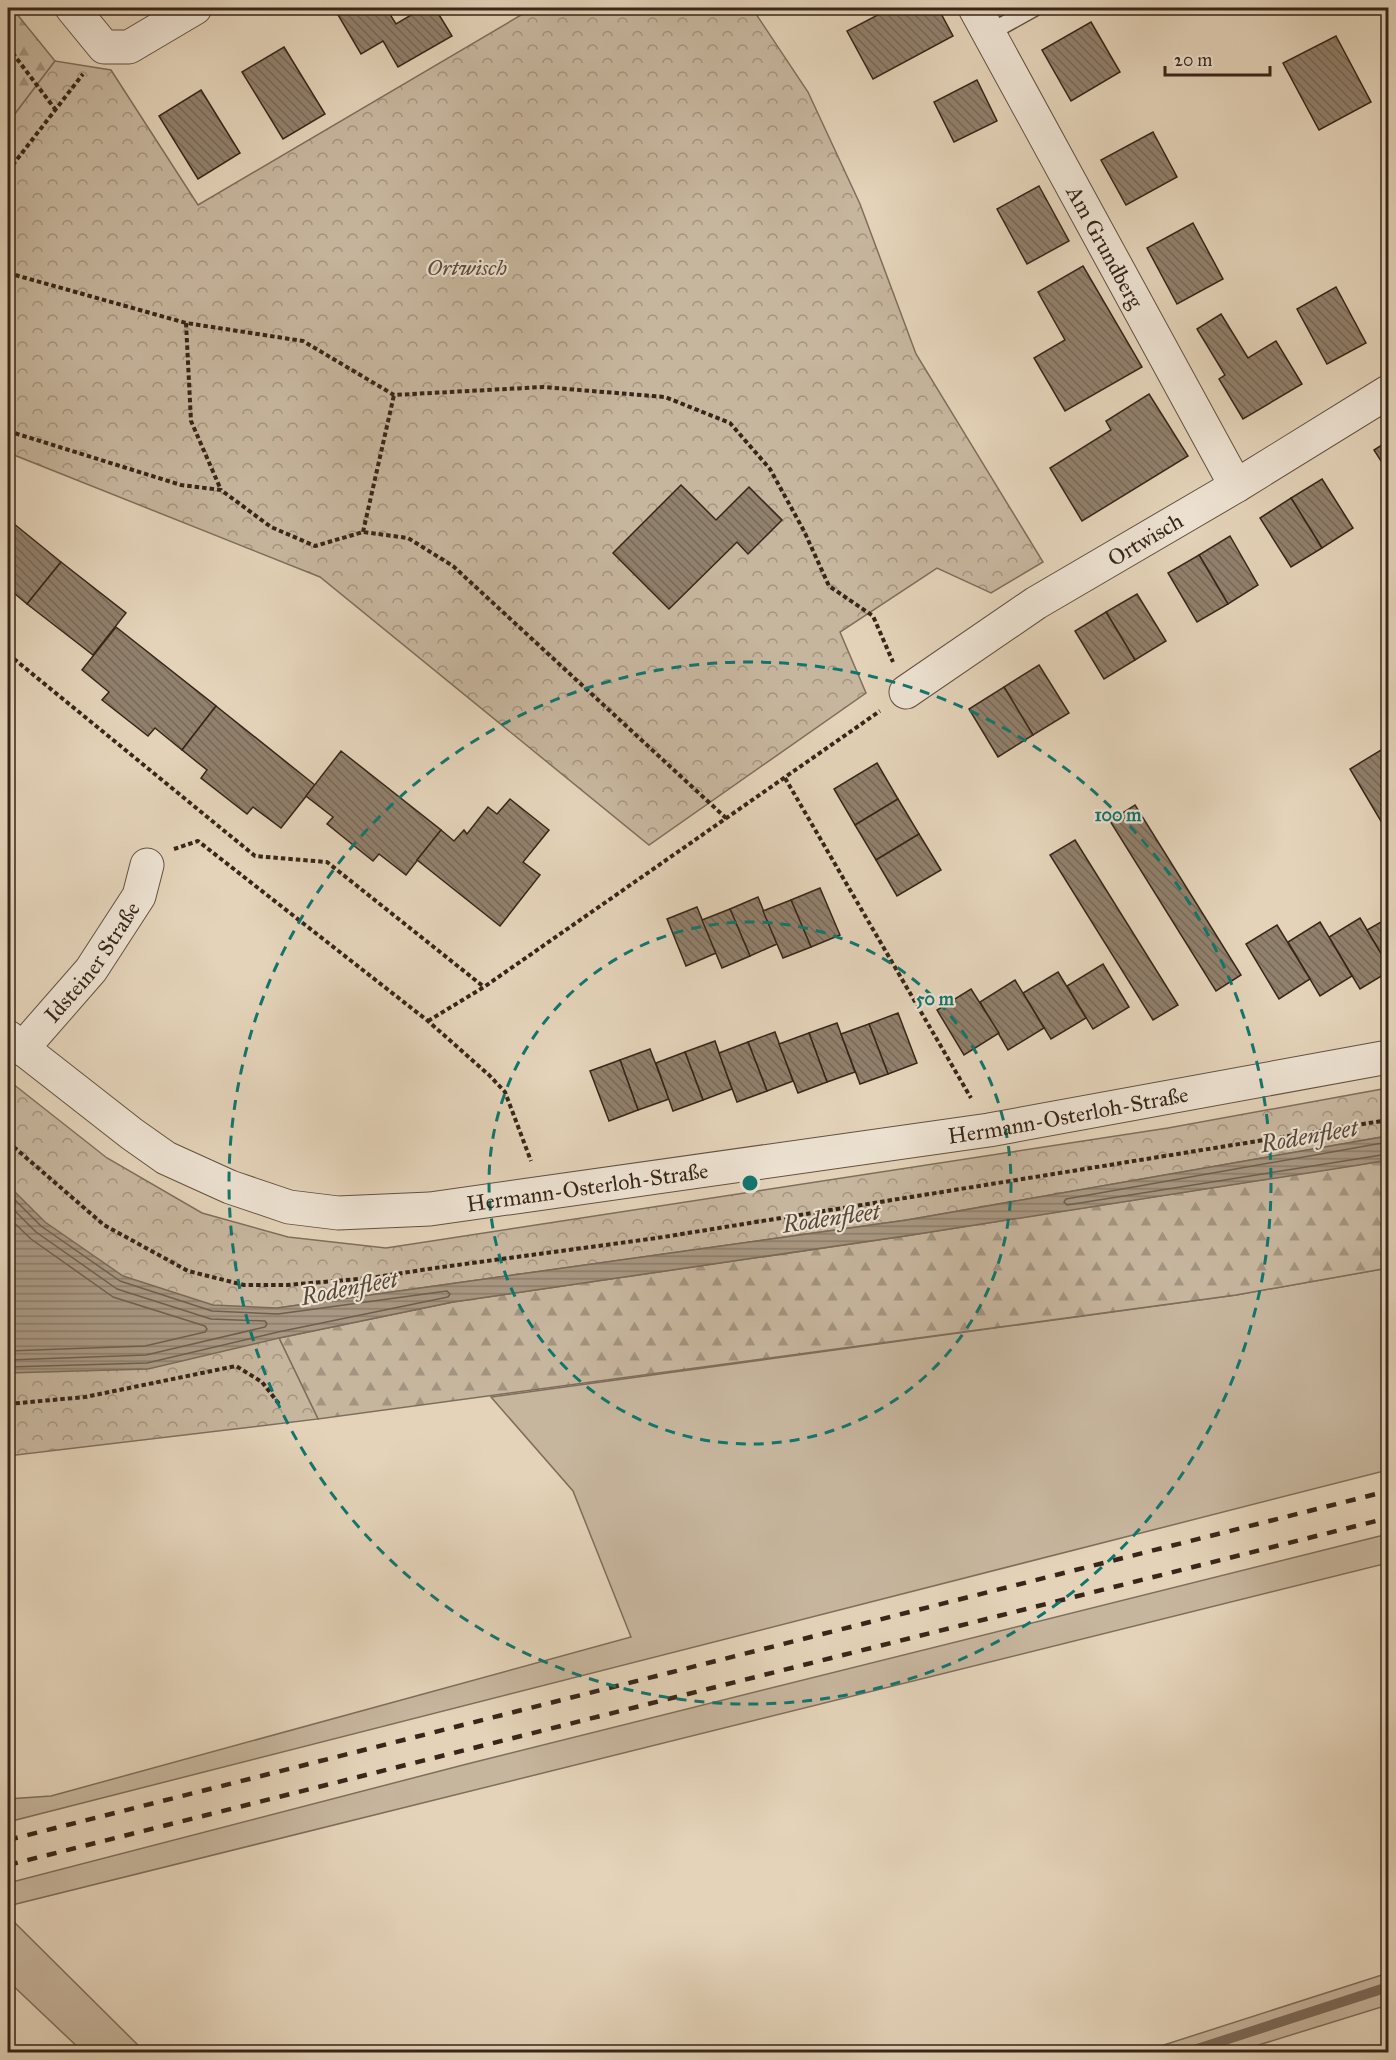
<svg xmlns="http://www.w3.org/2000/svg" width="1396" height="2060" font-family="'IM FELL Great Primer',serif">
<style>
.green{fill:#c7b69e;stroke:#7f6e5c;stroke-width:1.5}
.forest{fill:url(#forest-firs);stroke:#7f6e5c;stroke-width:1.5}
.park{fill:url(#park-crowns);stroke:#7f6e5c;stroke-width:1.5}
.water{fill:url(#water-rules);stroke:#7b6a59;stroke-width:1.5}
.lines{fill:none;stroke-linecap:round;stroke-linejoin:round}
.shore{stroke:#705f4e;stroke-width:1.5}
.stream{stroke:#7b6a59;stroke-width:10}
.building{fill:url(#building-back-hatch);stroke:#372619;stroke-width:1.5}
.service-casing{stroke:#625141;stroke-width:19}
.minor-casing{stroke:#625141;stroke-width:35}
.tertiary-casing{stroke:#625141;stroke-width:35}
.path{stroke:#372619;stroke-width:4;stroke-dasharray:4.5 3;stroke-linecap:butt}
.service{stroke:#ede2d2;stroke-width:16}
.minor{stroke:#ede2d2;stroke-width:33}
.tertiary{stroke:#ede2d2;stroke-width:33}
.rail{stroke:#372619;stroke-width:4.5;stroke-dasharray:10 10;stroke-linecap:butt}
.ring{fill:none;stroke:#0f766e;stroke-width:3;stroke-dasharray:10 8}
.labels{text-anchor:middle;stroke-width:4.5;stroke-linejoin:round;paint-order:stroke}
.street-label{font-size:22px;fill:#372619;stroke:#ede2d2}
.park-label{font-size:22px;font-style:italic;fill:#5b4a3a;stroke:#ede2d2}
.water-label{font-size:24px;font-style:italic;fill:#594839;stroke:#ede2d2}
.centre{fill:#0f766e;stroke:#ede2d2;stroke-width:3}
.ring-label{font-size:18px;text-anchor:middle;font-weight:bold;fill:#0f766e;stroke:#ede2d2;stroke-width:4.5;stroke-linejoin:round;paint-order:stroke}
</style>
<defs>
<pattern id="forest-firs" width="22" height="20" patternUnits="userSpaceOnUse" patternTransform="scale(1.5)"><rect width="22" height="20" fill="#c7b69e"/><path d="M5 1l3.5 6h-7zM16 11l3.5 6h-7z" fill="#a29480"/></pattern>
<pattern id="park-crowns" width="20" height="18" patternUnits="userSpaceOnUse" patternTransform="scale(1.5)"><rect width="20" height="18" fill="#c7b69e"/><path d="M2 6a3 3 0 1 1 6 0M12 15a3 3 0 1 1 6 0" fill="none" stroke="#a29480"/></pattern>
<pattern id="water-rules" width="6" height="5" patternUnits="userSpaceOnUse" patternTransform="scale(1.5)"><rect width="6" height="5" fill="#a99883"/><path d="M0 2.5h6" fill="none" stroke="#8a7c6a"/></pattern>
<pattern id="building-back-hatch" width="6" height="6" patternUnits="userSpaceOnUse" patternTransform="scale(1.5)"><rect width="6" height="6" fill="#91806c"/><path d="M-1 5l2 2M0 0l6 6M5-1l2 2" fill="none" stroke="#776958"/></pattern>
</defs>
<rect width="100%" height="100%" fill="#e4d3b9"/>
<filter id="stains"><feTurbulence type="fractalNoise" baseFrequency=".00333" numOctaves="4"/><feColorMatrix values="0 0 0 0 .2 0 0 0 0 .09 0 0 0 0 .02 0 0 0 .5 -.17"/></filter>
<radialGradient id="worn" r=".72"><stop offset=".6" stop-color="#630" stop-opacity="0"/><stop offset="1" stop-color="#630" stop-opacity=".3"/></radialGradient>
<g class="green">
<path d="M 1388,1268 L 1388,1470 L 8,1822 L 8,1799 L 51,1796 L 631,1637 L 573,1491 L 491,1397 L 1236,1295 Z"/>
<path d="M 1388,1534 L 1388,1563 L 8,1906 L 8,1883 L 467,1764 Z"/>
<path d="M 8,1916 L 145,2052 L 83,2052 L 8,1981 Z"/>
<path d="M 1388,1973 L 1388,2005 L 1236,2052 L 1142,2052 Z"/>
</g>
<g class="forest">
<path d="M 8,8 L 12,8 L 55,61 L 8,123 Z"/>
<path d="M 1388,1160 L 1388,1268 L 1236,1295 L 318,1419 L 279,1338 L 453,1302 L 905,1236 Z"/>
</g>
<g class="park">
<path d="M 533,8 L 752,8 L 808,92 L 860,204 L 916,354 L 1043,562 L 991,593 L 937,568 L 840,632 L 866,693 L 649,845 L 320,577 L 14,455 L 8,450 L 8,123 L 55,61 L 111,70 L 198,205 Z"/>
<path d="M 8,1080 L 107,1158 L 202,1213 L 288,1237 L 386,1248 L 1168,1128 L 1388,1088 L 1388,1136 L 907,1220 L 278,1308 L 279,1338 L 318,1419 L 8,1456 Z"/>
</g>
<path class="water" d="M 1388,1136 L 1388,1160 L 1359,1165 L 905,1236 L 453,1302 L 279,1338 L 148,1369 L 8,1373 L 8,1185 L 45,1222 L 123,1276 L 213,1305 L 277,1308 L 907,1220 Z"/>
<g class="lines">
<g class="shore">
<path d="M 1388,1142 L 1066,1199 L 1064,1202 L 1067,1205 L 1388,1154"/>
<path d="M 8,1193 L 41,1226 L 120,1281 L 212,1311 L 278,1314 L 447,1291 L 450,1294 L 448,1297 L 278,1332 L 147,1363 L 8,1367"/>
<path d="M 8,1204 L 36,1232 L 117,1289 L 211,1319 L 265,1321 L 267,1324 L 265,1327 L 146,1355 L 8,1360"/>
<path d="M 8,1217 L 31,1239 L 113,1297 L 205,1326 L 207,1329 L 205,1332 L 145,1346 L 8,1351"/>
</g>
<path class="stream" d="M 1188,2052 L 1388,1987"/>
</g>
<g class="building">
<path d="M 334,8 L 386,8 L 396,24 L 423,8 L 435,8 L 452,36 L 398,67 L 383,41 L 361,54 Z"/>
<path d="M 891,8 L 938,8 L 953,36 L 873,79 L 847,31 Z"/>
<path d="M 1091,22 L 1120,72 L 1071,101 L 1042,50 Z"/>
<path d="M 1336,36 L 1371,102 L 1319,130 L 1283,63 Z"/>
<path d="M 284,47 L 325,114 L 283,139 L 242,72 Z"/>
<path d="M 977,80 L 997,121 L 954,142 L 934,102 Z"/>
<path d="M 201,90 L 240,153 L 198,179 L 159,116 Z"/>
<path d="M 1153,132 L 1177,177 L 1126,205 L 1101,160 Z"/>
<path d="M 1039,186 L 1069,241 L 1027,264 L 997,209 Z"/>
<path d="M 1193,223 L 1223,279 L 1177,304 L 1147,248 Z"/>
<path d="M 1083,266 L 1142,367 L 1065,411 L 1034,358 L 1065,340 L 1038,292 Z"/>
<path d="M 1336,287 L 1366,343 L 1327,364 L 1297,309 Z"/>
<path d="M 1221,314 L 1248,358 L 1276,341 L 1302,384 L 1243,419 L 1219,379 L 1225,375 L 1197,329 Z"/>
<path d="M 1149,394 L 1188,456 L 1082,521 L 1050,468 L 1111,430 L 1106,421 Z"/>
<path d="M 1388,441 L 1388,472 L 1374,450 Z"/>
<path d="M 1322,479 L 1353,528 L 1322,548 L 1291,498 Z"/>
<path d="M 681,485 L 716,520 L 749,487 L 782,520 L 748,554 L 737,542 L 669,609 L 613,553 Z"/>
<path d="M 1291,498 L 1322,548 L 1291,567 L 1260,518 Z"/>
<path d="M 8,519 L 61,562 L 27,604 L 8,588 Z"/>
<path d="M 1230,536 L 1258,585 L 1228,604 L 1199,555 Z"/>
<path d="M 1199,555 L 1228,604 L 1197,622 L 1168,573 Z"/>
<path d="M 61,562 L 126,613 L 93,655 L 27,604 Z"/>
<path d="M 1137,594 L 1166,641 L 1135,660 L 1106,612 Z"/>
<path d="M 1106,612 L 1135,660 L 1104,679 L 1075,631 Z"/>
<path d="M 116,627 L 216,706 L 182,750 L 155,728 L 148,736 L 102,700 L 109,692 L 82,670 Z"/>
<path d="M 1039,665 L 1069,713 L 1033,735 L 1004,687 Z"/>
<path d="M 1004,687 L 1033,735 L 998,757 L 969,709 Z"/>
<path d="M 216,706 L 315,785 L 281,828 L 253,807 L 247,814 L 201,778 L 207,770 L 182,750 Z"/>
<path d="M 1381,750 L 1388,763 L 1388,833 L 1350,769 Z"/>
<path d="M 341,751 L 441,830 L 406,875 L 379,854 L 373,861 L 327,824 L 333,817 L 306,796 Z"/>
<path d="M 877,763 L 898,799 L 855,825 L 834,789 Z"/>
<path d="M 510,799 L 549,830 L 523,862 L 540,875 L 500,926 L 417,860 L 441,830 L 454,841 L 464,830 L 467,834 L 488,807 L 497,814 Z"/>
<path d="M 898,799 L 919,834 L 876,860 L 855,825 Z"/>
<path d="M 1135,805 L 1241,975 L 1216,991 L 1110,821 Z"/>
<path d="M 919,834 L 941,870 L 897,896 L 876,860 Z"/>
<path d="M 1075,840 L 1178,1005 L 1153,1020 L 1050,855 Z"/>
<path d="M 820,888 L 840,935 L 811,947 L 791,900 Z"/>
<path d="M 758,897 L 777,944 L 750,956 L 730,909 Z"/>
<path d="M 791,900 L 811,947 L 783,958 L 763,911 Z"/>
<path d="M 697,907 L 716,953 L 686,966 L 667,919 Z"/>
<path d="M 730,909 L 750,956 L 722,968 L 702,920 Z"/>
<path d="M 1360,918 L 1388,965 L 1388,972 L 1360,989 L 1329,937 Z"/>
<path d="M 1388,918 L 1388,965 L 1367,930 Z"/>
<path d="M 1320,922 L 1352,976 L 1320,996 L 1288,942 Z"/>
<path d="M 1277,925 L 1310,979 L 1279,999 L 1246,944 Z"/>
<path d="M 1103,964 L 1129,1007 L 1093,1029 L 1067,986 Z"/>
<path d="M 1058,972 L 1086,1018 L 1051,1039 L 1023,993 Z"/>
<path d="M 1015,980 L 1044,1028 L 1008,1050 L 980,1002 Z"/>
<path d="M 971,989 L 999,1033 L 964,1055 L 937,1010 Z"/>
<path d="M 898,1013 L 917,1063 L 888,1074 L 869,1024 Z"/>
<path d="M 837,1023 L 855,1072 L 827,1082 L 809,1033 Z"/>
<path d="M 869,1024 L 888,1074 L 860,1084 L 841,1034 Z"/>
<path d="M 775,1032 L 793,1081 L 767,1091 L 748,1042 Z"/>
<path d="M 809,1033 L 827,1082 L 798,1093 L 779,1044 Z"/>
<path d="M 715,1041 L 732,1089 L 703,1100 L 685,1052 Z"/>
<path d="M 748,1042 L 767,1091 L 737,1102 L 719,1053 Z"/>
<path d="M 650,1049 L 669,1099 L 638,1110 L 620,1060 Z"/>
<path d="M 685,1052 L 703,1100 L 673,1111 L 656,1063 Z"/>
<path d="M 620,1060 L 638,1110 L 609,1121 L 590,1071 Z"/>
</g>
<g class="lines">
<defs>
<path id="service" d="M 989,33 L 1034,8"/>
<g id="minor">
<path d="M 72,8 L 104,47 L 129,47 L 195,8"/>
<path id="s1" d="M 975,8 L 1236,486"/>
<path id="s2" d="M 906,692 L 1036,603 L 1236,486 L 1388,392"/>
<path id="s3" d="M 22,1049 L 91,970 L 139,896 L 147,865"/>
</g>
<g id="tertiary">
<path id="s4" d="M 8,1037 L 132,1134 L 166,1158 L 230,1187 L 289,1207 L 338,1213 L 430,1209 L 989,1130 L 1388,1057"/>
</g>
</defs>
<use href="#service" class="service-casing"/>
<use href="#minor" class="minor-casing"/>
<use href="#tertiary" class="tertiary-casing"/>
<g class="path">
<path d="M 8,47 L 55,109"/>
<path d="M 8,171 L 83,74"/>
<path d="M 8,273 L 186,323 L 303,341 L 394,395 L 543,387 L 665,397 L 730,423 L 770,469 L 804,531 L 829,586 L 873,616 L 893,662"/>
<path d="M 186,323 L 191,421 L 221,490"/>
<path d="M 8,431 L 181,485 L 221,490 L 271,527 L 315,546 L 363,532 L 408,538 L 453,566 L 727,819"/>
<path d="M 363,532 L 394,395"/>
<path d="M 8,654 L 255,856 L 327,862 L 484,987"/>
<path d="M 785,778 L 971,1098"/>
<path d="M 174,849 L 198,841 L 428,1021 L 489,1075 L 505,1092 L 531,1161"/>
<path d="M 428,1021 L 484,987 L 880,711"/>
<path d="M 8,1142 L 104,1225 L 188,1271 L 244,1285 L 287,1285 L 370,1278 L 435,1268 L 657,1238 L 1388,1120"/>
<path d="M 8,1404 L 85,1397 L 236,1366 L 262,1382 L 279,1404"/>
</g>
<use href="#service" class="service"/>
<use href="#minor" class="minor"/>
<use href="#tertiary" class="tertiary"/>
<g class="rail">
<path d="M 8,1840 L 1388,1491"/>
<path d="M 8,1865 L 1388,1518"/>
</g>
</g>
<g class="ring">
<circle cx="750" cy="1183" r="261"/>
<circle cx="750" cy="1183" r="521"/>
</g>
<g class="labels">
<g class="street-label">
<text dy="8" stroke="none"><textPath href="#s1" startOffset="272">Am Grundberg</textPath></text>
<text dy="8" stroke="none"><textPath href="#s2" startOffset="284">Ortwisch</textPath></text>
<text dy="8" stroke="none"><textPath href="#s3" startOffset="112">Idsteiner Straße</textPath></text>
<text dy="8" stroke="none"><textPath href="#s4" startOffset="1118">Hermann-Osterloh-Straße</textPath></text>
<text dy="8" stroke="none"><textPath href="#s4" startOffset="632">Hermann-Osterloh-Straße</textPath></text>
</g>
<g class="park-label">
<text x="467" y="275">Ortwisch</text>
</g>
<g class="water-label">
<text transform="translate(1309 1136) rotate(-10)" y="8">Rodenfleet</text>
<text transform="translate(831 1218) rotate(-8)" y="8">Rodenfleet</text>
<text transform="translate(349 1288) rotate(-11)" y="8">Rodenfleet</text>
</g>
</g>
<circle cx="750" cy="1183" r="9" class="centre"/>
<g class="ring-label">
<text x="1118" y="821">100 m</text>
<text x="935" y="1005">50 m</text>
</g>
<rect width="1396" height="2060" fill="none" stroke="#e4d3b9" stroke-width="30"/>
<rect x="9" y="9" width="1378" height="2042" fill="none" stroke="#372619" stroke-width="3"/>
<rect x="15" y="15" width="1366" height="2030" fill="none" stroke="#372619" stroke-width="1.5"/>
<path d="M1165 66v9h105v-9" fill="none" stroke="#372619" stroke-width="3"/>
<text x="1174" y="66" font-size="18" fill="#372619" stroke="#ede2d2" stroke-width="4.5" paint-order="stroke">20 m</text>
<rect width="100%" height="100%" filter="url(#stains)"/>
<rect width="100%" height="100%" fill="url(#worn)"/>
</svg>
